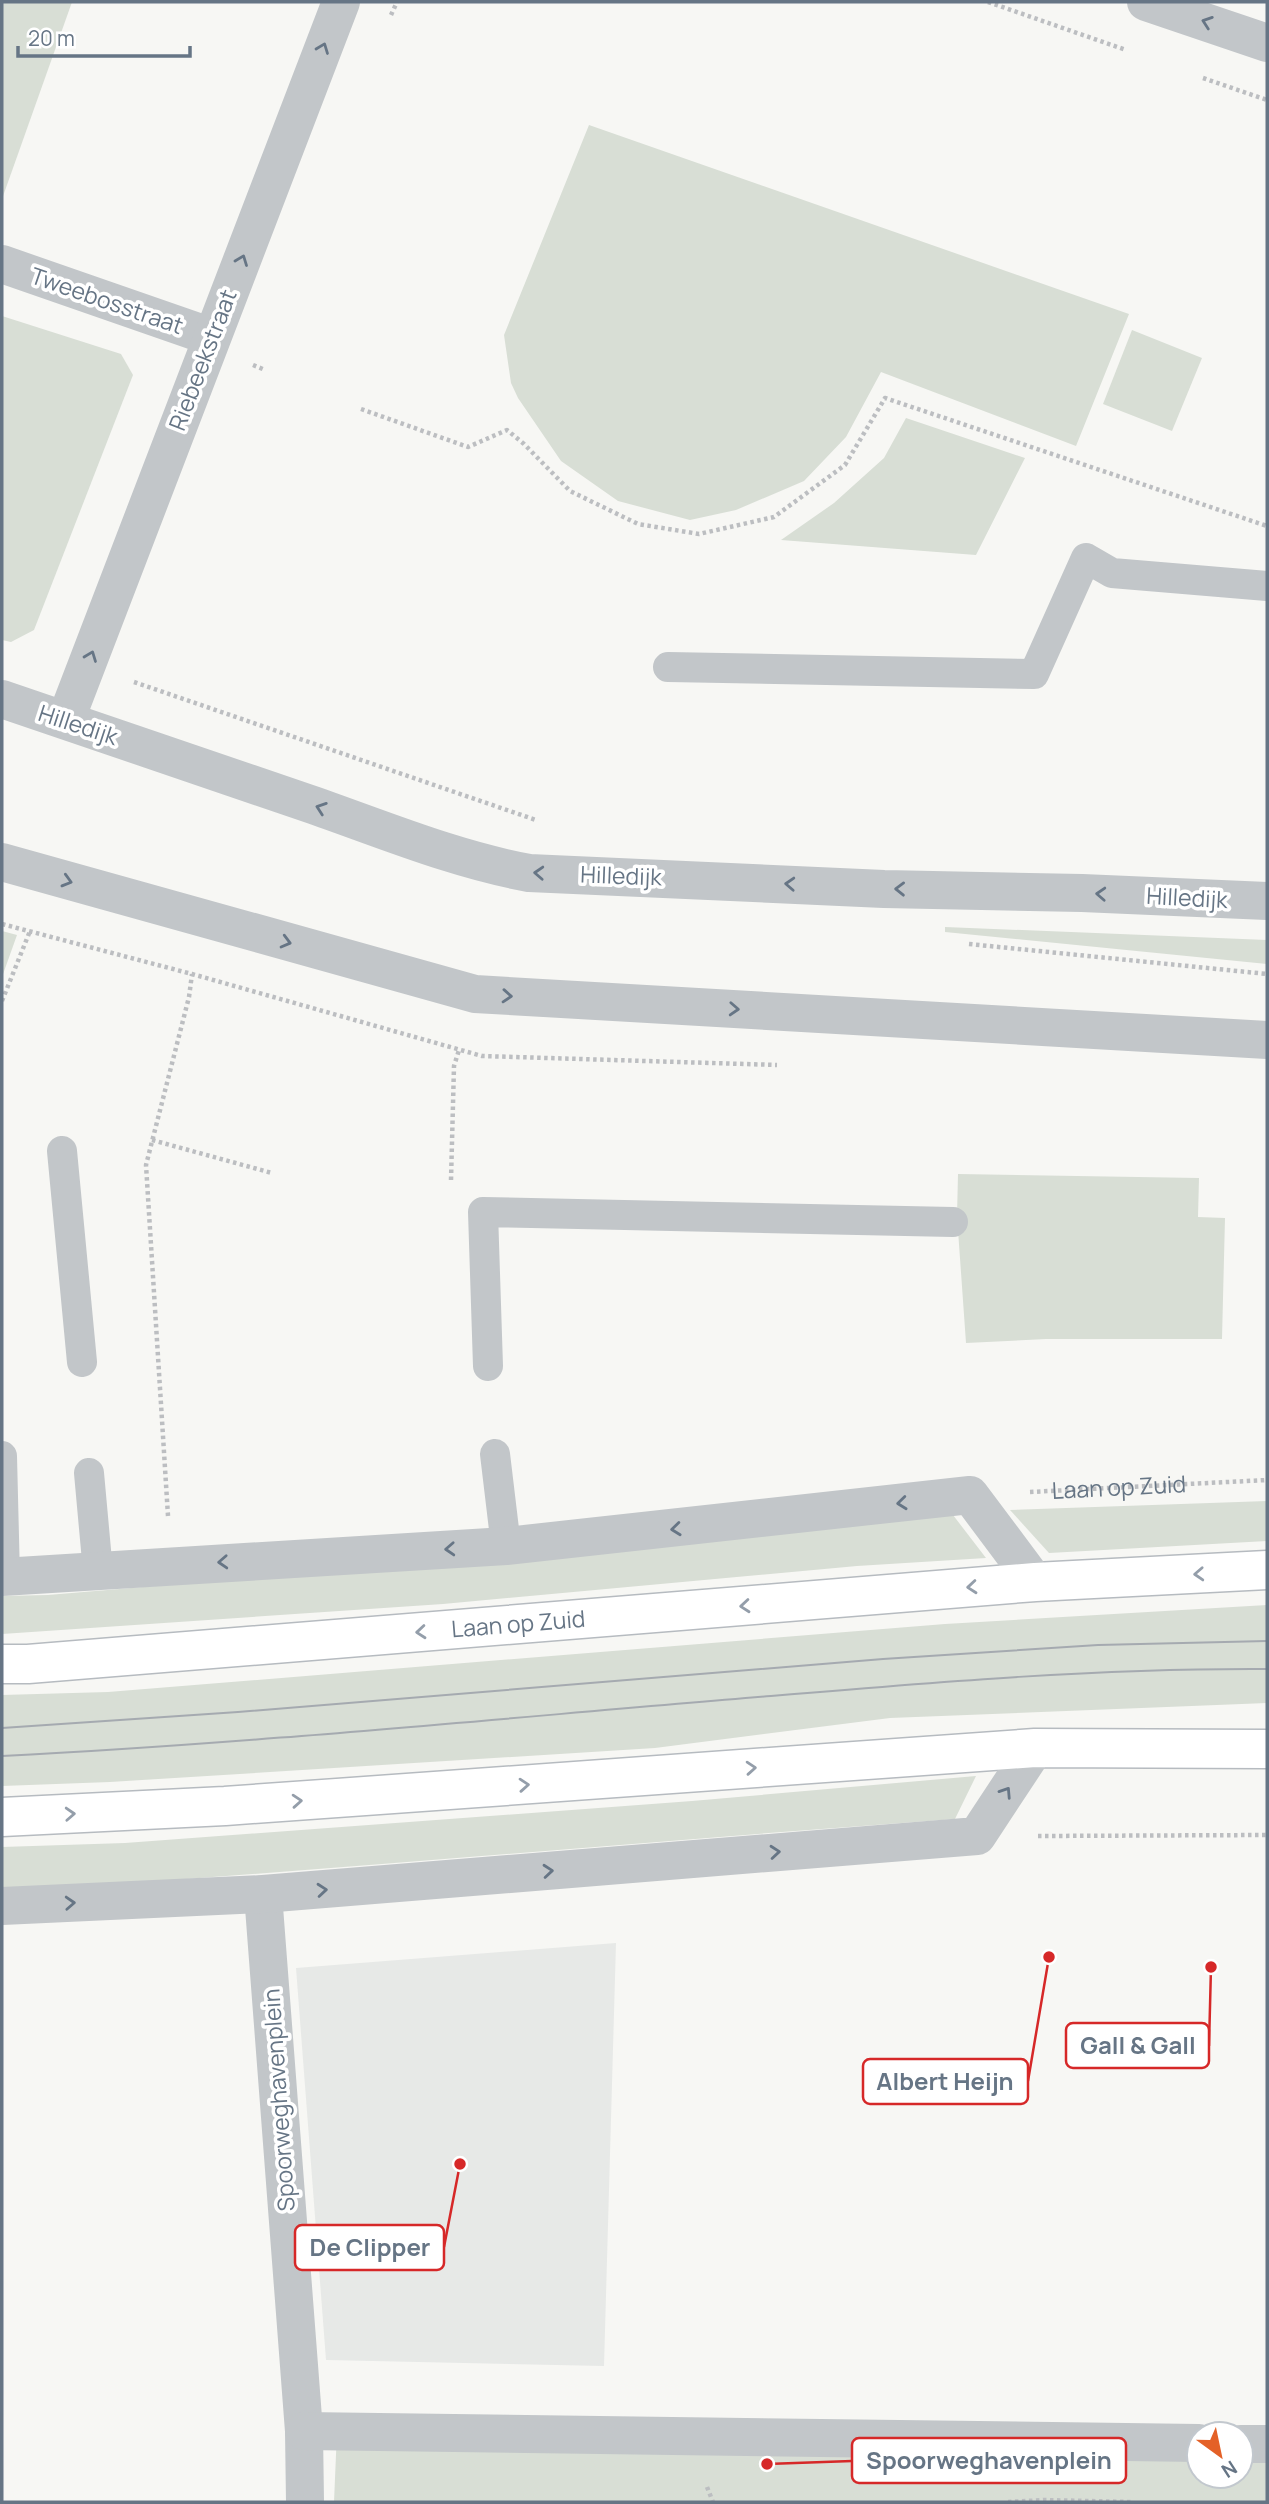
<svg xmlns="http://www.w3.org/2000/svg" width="1269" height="2504" font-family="Manrope,sans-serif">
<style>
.built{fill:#e7e9e7}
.green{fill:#d8ded5}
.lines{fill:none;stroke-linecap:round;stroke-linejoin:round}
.secondary-casing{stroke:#b6bbc0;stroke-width:41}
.path{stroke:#bcbec1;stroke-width:4.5;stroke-dasharray:3.5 3.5;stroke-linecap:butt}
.lane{stroke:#c2c6c9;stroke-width:30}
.street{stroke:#c2c6c9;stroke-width:38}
.secondary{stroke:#fff;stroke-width:38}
.tram{stroke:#a5aab0;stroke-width:2}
.oneway{stroke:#667585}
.oneway2{stroke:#949eaa}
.labels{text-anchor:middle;stroke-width:7;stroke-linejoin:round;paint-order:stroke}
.street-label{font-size:23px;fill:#667585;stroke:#fff}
.leader{fill:none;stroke:#d62828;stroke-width:2.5}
.callout-dot{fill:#d62828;stroke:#fff;stroke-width:2.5}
.callout{fill:#fff;stroke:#d62828;stroke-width:2.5}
.callout-label{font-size:24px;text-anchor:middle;font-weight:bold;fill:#667585}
</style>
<rect width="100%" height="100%" fill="#f7f7f4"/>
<path class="built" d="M 616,1943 L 604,2366 L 326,2360 L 296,1968 Z"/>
<g class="green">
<path d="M 2,2 L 72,2 L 2,199 Z"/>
<path d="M 589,125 L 1129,314 L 1076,446 L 881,372 L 846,437 L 804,481 L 736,510 L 690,520 L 618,501 L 561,461 L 518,398 L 511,383 L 504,335 Z"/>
<path d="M 2,316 L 121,354 L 133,375 L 34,630 L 11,642 L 2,640 Z"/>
<path d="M 1132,330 L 1202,358 L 1172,431 L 1103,404 Z"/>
<path d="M 906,418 L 1025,458 L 976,555 L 781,540 L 834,503 L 884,458 Z"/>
<path d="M 945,927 L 1267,940 L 1267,964 L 945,932 Z"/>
<path d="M 2,931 L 17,935 L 2,977 Z"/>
<path d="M 958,1174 L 1199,1178 L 1198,1217 L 1225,1218 L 1222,1339 L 1046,1339 L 966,1343 L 957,1216 Z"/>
<path d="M 1267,1501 L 1267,1541 L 1049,1553 L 1010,1510 Z"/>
<path d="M 953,1515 L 986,1558 L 857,1566 L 443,1604 L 2,1634 L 2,1596 L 48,1595 L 561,1552 Z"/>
<path d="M 1267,1605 L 1267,1703 L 890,1718 L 655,1748 L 110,1782 L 2,1786 L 2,1695 L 108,1692 L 945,1624 Z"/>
<path d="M 976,1776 L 955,1819 C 637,1842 320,1871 2,1892 L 2,1847 L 125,1843 L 692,1801 Z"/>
<path d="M 337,2431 L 1199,2450 L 1199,2476 L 1241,2476 L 1241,2451 L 1267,2452 L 1267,2502 L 334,2502 Z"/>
</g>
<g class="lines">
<defs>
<g id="secondary">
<path id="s2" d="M 2,1664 L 28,1664 L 1035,1582 L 1267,1570"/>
<path d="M 2,1817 L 225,1806 L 1035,1748 L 1267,1749"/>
</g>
</defs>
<use href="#secondary" class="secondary-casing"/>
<g class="path">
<path d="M 988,2 L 1126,50"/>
<path d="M 391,15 L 397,2"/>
<path d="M 1203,78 L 1267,100"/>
<path d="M 253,365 L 265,370"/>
<path d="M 361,409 L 468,447 L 507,430 L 524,444 L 570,491 L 638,524 L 699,534 L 774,517 L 845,465 L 885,398 L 1267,526"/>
<path d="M 134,682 L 536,820"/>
<path d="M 2,924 L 192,974 L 482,1056 L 777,1065"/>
<path d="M 969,944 L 1267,974"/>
<path d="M 2,1001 L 30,931"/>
<path d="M 152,1140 L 272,1173"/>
<path d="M 451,1180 L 454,1066 L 459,1050"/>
<path id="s1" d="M 1030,1492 L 1267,1480"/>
<path d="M 168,1516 L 146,1165 L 189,997 L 192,974"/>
<path d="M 1038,1836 L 1267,1835"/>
<path d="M 707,2487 L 713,2502"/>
<path d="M 1008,2502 L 1044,2500 L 1131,2502"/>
</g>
<g class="lane">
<path d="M 668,667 L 1034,674 L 1086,558 L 1112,573 L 1267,586"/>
<path d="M 62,1151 L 82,1362"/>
<path d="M 488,1366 L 483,1212 L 953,1222"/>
<path d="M 495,1454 L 506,1546"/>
<path d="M 2,1456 L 5,1577"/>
<path d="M 89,1473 L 98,1572"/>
</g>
<g class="street">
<path d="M 1146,2 L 1267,43"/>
<path d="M 2,264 L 212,337"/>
<path d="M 2,699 C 105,734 207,769 310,804 C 382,829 453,859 529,873 L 884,889 L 1082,893 L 1267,901"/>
<path d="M 66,719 L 341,2"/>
<path d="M 2,862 L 475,994 L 1267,1040"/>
<path d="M 2,1577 L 506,1546 L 970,1495 L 1035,1582"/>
<path d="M 263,1894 L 304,2431 L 305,2502"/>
<path d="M 2,1906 L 263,1894 L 977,1836 L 1035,1748"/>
<path d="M 304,2431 L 1199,2443"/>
<path d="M 1241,2444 L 1267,2444"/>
</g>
<use href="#secondary" class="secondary"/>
<g class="tram">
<path d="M 2,1728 L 238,1712 L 883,1659 L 1098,1645 L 1267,1641"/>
<path d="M 2,1756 C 258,1743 515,1717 771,1696 C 936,1682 1102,1668 1267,1669"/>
</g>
</g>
<defs><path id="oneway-chevron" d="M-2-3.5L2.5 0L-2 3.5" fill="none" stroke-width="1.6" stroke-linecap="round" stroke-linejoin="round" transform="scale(1.75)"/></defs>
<g class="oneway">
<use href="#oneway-chevron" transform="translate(1207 22) rotate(-161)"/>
<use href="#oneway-chevron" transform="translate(323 48) rotate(-69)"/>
<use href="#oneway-chevron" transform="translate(242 260) rotate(-69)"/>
<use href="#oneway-chevron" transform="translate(91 656) rotate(-69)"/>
<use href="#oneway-chevron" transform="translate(321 808) rotate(-161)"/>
<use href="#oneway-chevron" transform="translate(539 873) rotate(-177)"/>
<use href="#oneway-chevron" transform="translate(67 881) rotate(16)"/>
<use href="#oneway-chevron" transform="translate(790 884) rotate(-177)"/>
<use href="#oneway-chevron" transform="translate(900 889) rotate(-179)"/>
<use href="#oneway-chevron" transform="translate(1101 894) rotate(-177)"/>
<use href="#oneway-chevron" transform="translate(286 942) rotate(15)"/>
<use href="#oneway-chevron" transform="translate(507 996) rotate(4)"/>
<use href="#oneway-chevron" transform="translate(734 1009) rotate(3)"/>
<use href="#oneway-chevron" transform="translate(902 1503) rotate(174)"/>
<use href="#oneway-chevron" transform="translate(676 1529) rotate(174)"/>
<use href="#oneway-chevron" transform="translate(450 1549) rotate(177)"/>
<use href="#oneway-chevron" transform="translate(223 1562) rotate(177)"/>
<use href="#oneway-chevron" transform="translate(1006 1792) rotate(-57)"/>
<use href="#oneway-chevron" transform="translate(775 1852) rotate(-5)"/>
<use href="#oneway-chevron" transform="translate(548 1871) rotate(-5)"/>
<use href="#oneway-chevron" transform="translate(322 1890) rotate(-5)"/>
<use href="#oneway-chevron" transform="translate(70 1903) rotate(-3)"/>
</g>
<g class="oneway2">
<use href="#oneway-chevron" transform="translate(1199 1574) rotate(177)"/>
<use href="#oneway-chevron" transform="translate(972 1587) rotate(175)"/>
<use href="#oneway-chevron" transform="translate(745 1606) rotate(175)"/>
<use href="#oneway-chevron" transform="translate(421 1632) rotate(175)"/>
<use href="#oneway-chevron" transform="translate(751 1768) rotate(-4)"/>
<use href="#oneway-chevron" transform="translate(524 1785) rotate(-4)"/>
<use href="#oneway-chevron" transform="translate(297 1801) rotate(-4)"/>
<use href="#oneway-chevron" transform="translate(70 1814) rotate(-3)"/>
</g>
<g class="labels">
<g class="street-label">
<text transform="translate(107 301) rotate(19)" y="8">Tweebosstraat</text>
<text transform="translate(203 360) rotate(-69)" y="8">Riebeekstraat</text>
<text transform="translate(78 725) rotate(18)" y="8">Hilledijk</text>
<text transform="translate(621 876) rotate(2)" y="8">Hilledijk</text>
<text transform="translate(1187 898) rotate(3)" y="8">Hilledijk</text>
<text dy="8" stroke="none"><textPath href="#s1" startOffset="89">Laan op Zuid</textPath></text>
<text dy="8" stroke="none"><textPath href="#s2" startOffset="518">Laan op Zuid</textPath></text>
<text transform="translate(279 2100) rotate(-94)" y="8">Spoorweghavenplein</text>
</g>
</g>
<path class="leader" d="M1211 1967L1209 2046M1049 1957L1028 2081M460 2164L444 2247M767 2464L852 2461"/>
<g class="callout-dot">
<circle cx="1211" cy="1967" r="7"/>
<circle cx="1049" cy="1957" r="7"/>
<circle cx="460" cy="2164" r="7"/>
<circle cx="767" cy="2464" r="7"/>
</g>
<g class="callout">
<rect x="1066" y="2023" width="143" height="45" rx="7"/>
<rect x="863" y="2059" width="165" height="45" rx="7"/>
<rect x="295" y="2225" width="149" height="45" rx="7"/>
<rect x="852" y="2438" width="274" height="45" rx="7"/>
</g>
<g class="callout-label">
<text x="1138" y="2054">Gall &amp; Gall</text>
<text x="945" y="2090">Albert Heijn</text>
<text x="370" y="2256">De Clipper</text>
<text x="989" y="2469">Spoorweghavenplein</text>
</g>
<rect width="1269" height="2504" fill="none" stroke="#667585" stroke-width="7"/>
<g transform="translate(1220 2455) rotate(147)"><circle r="33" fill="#ffffff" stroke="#c2c8ce" stroke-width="2"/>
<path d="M0-5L12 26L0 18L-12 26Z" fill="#e46127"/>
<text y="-10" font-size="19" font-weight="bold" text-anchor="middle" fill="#667585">N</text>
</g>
<path d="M18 46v10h172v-10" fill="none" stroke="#667585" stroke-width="3.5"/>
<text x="28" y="46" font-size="21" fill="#667585" stroke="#ffffff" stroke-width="5" paint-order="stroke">20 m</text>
</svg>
